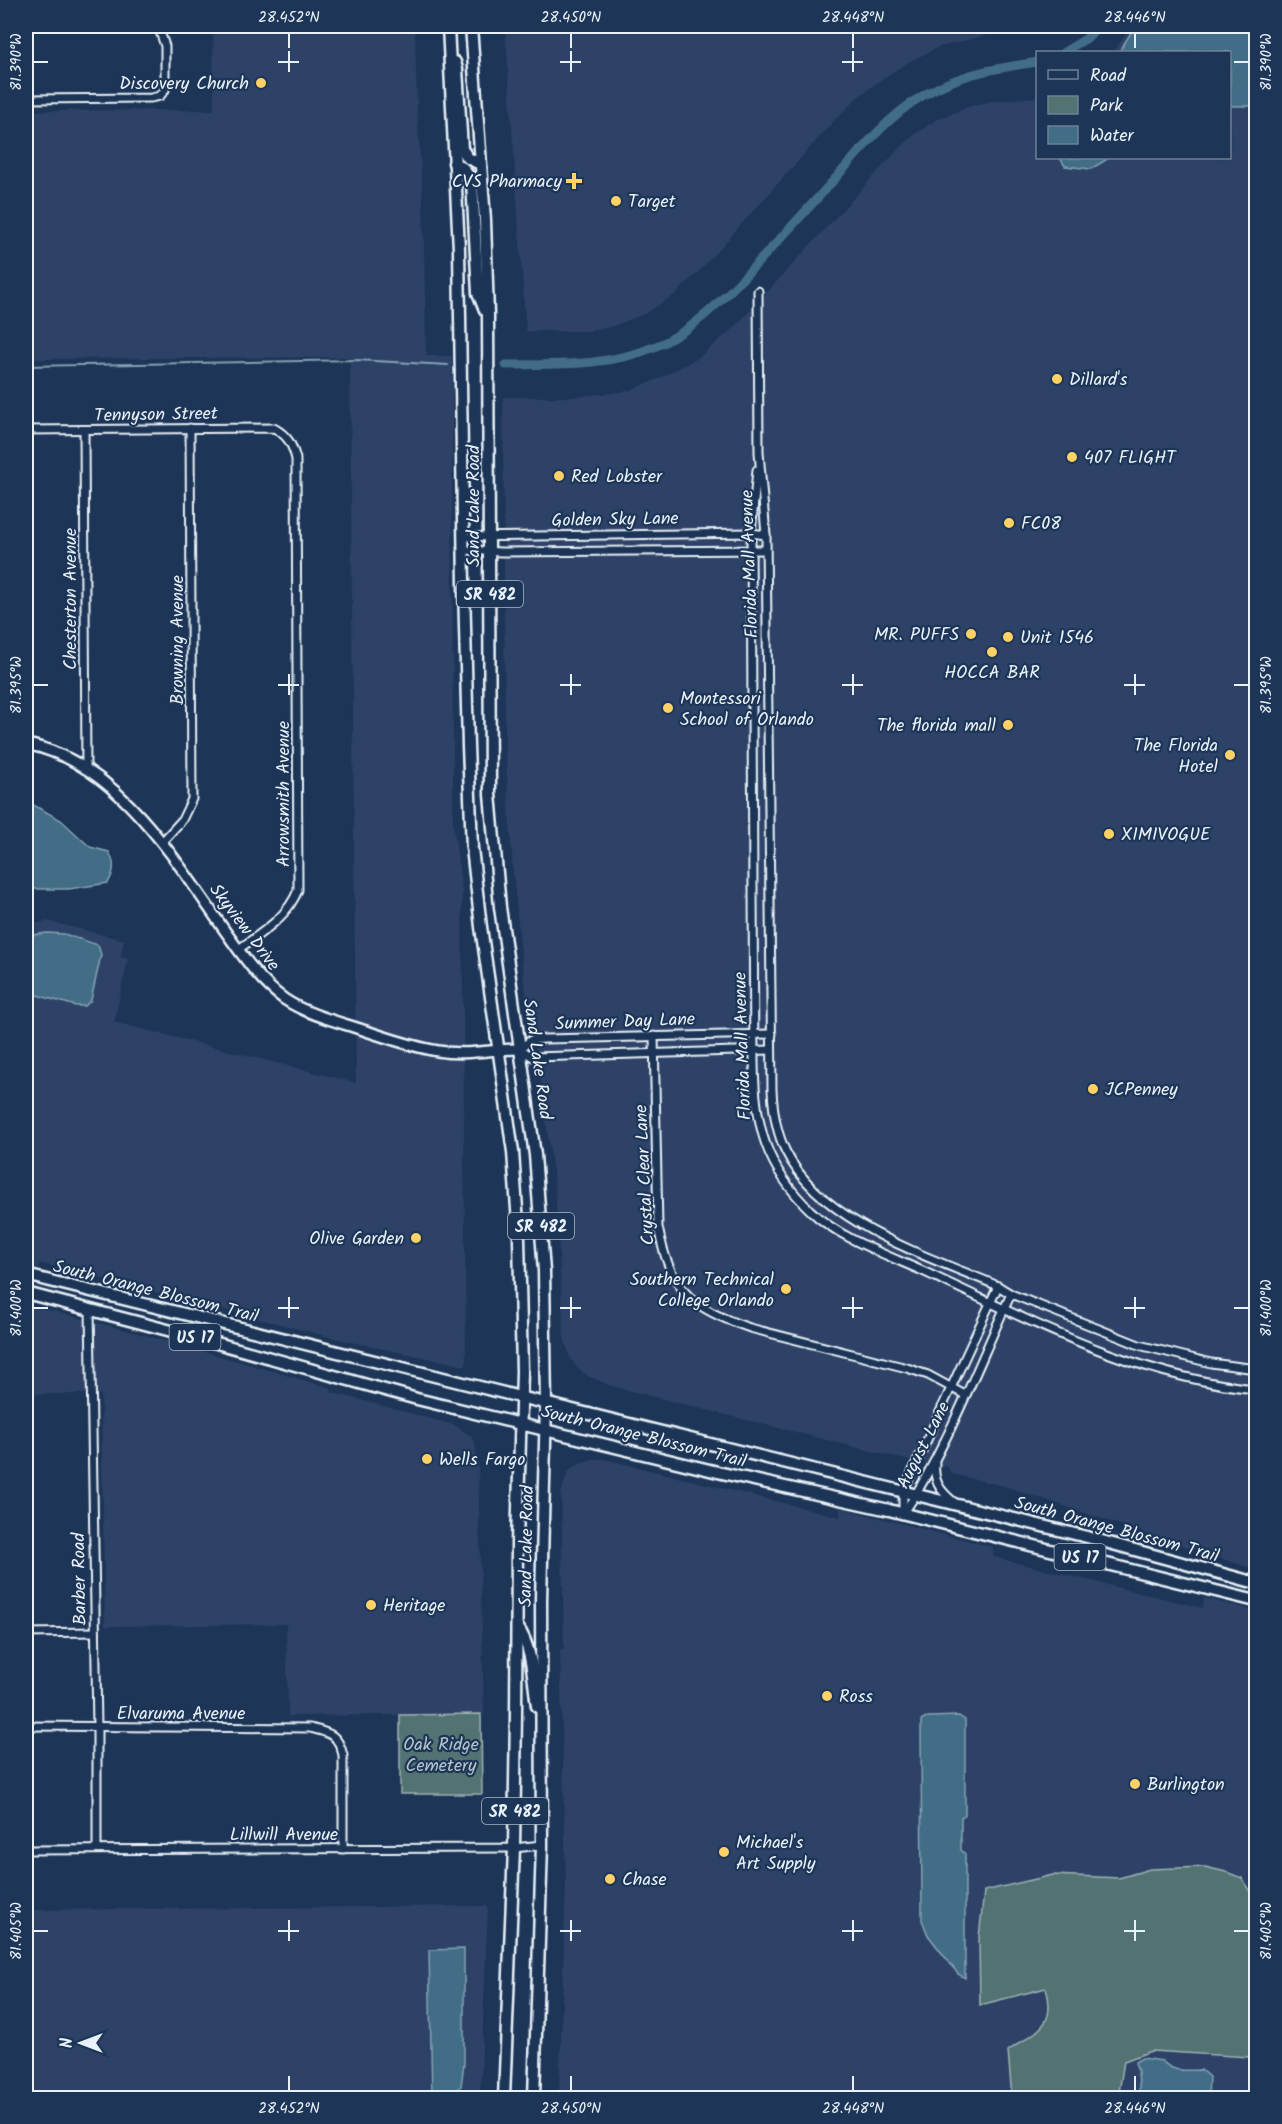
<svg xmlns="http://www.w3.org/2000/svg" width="1282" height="2124" font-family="Kalam,sans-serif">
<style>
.built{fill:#2f4367}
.green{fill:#537372;stroke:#9eb2b5;stroke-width:1.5}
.water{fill:#426d87;stroke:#84a2b4;stroke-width:1.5}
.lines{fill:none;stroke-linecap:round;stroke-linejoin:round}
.stream{stroke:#84a2b4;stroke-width:2}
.canal{stroke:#426d87;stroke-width:9}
.minor-casing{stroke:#e8f1f8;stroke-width:11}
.tertiary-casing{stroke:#e8f1f8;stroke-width:14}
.primary-casing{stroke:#e8f1f8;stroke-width:15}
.minor{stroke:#1d3557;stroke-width:7}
.tertiary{stroke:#1d3557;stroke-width:9}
.primary{stroke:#1d3557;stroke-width:10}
.ticks{fill:none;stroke:#e8f1f8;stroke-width:2}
.poi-dot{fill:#ffd166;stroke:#1d3557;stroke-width:2}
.labels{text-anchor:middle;stroke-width:4.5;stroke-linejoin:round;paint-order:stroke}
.shield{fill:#1d3557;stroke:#abb9c8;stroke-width:1.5}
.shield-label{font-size:16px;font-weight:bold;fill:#e8f1f8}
.poi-label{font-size:18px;fill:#e8f1f8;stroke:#1d3557;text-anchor:start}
.street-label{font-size:18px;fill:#e8f1f8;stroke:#1d3557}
.park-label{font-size:18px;fill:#b4c5c9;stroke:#1d3557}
.neatline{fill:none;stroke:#e8f1f8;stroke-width:2}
.ticks-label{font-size:15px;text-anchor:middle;fill:#e8f1f8}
</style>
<rect width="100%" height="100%" fill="#1d3557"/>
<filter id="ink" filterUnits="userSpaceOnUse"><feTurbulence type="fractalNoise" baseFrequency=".0167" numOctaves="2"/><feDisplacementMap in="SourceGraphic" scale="12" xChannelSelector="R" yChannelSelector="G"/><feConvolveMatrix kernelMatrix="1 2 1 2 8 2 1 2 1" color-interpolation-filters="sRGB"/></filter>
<g filter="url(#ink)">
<g class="built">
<path d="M 213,26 L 415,26 L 417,112 L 423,198 L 426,356 L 452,356 L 453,823 L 462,891 L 466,1366 L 346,1341 L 40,1263 L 38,1268 L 26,1265 L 26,926 L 47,921 L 124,940 L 120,957 L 128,959 L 114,1022 L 356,1083 L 350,357 L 26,359 L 26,111 L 214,110 Z"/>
<path d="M 505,26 L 1045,26 L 1031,30 L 1000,32 L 939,47 L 910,61 L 883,78 L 857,98 L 832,123 L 704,266 L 676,294 L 646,313 L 614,326 L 588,331 L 526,331 Z"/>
<path d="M 1131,26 L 1256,26 L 1256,1570 L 1004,1486 L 952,1474 L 947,1466 L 906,1460 L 611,1386 L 588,1376 L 578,1369 L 571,1360 L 564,1338 L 555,1188 L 539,1068 L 524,981 L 513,872 L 505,742 L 503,397 L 573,397 L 628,391 L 656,380 L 698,358 L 734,328 L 894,154 L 915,134 L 936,120 L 971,106 L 992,101 L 1037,97 L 1038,158 L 1230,158 L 1230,52 L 1114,52 Z"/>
<path d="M 26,1304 L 167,1341 L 331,1388 L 331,1392 L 454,1425 L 471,1436 L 475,1443 L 478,1464 L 484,1714 L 288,1716 L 286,1624 L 105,1626 L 101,1394 L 30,1394 L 30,1452 L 26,1452 Z"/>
<path d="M 593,1459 L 604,1459 L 840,1517 L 840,1508 L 993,1547 L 993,1557 L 1203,1608 L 1204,1598 L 1256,1611 L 1256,2098 L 559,2098 L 566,1883 L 560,1649 L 564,1649 L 561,1493 L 568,1472 L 575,1466 Z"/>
<path d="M 488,1906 L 480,2098 L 26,2098 L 26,1910 Z"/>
</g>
<g class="green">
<path d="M 481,1714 L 482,1794 L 400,1794 L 400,1715 Z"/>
<path d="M 1205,1867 L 1226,1872 L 1242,1878 L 1256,1899 L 1256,2039 L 1249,2057 L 1151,2051 L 1124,2061 L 1118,2098 L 1012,2098 L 1008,2051 C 1037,2030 1057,2027 1046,1988 L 980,2005 L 979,1938 L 984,1891 L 1053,1875 L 1119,1878 L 1150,1869 Z"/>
</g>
<g class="water">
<path d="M 1135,26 L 1256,26 L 1256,106 L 1230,106 L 1230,52 L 1119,52 Z"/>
<path d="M 1060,158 L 1109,158 L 1091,169 L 1065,166 Z"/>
<path d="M 26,801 L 61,820 L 90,847 L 109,852 C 115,863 115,871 108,883 L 69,889 L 28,889 L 26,891 Z"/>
<path d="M 47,933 L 64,934 L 98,945 L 101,955 L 91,1000 L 85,1006 L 76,1006 L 26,992 L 26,936 Z"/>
<path d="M 959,1716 L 965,1720 L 965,1815 L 961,1817 L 961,1850 L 965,1854 L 965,1978 L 958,1974 L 928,1935 L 922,1920 L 921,1721 L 928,1717 Z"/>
<path d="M 464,1949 L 464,2063 L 461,2086 L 450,2098 L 432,2098 L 429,1950 Z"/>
<path d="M 1142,2058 L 1162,2061 C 1174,2073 1185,2070 1201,2070 L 1209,2077 L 1208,2098 L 1140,2098 L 1138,2072 L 1135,2062 Z"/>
</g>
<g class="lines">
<path class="stream" d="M 26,366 L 356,360 L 448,365"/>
<g class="canal">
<path d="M 1064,52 L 1087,38 L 1098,26"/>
<path d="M 506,365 C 556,364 607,367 654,347 C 690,333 720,302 746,275 C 776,244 804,213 833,181 C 864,147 894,108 937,88 C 968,72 1004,67 1038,62"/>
</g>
<defs>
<g id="minor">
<path d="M 26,99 L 151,98 L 160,96 L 165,90 L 165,46 L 158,26"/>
<path d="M 758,291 L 759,452 L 766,535 L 772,1090 C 773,1111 776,1132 786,1152 C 822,1224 928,1256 998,1286 L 1011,1294 L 1139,1345 L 1211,1363 L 1256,1369"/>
<path d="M 26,430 L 274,428 C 288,436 292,444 296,459 L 298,890 C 287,918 262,932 239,949"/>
<path d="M 84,430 L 86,768"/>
<path d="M 757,470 L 751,533 L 754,1063 C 755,1125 765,1167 811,1211 C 838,1238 892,1257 927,1273 C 1033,1322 1138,1378 1256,1389"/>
<path d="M 464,537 L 751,533 L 766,535"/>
<path d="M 464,550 L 501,552 L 766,550"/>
<path d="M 162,842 L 182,820 L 192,799 L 190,428"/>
<path d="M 654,1036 L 658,1227 C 670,1289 690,1308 750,1328 L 907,1368 L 928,1375 L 965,1395"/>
<path d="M 771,1050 L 533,1057 L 520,1049 L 531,1040 L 545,1039 L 772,1034"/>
<path d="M 90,1309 L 97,1727 L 97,1849"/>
<path d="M 935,1463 C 933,1481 940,1491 954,1502"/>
<path d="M 904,1513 C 947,1448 978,1365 1011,1294"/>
<path d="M 903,1514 L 903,1492 L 998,1286"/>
<path d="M 26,1633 L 95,1632"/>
<path d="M 26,1726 L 310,1728 C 330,1733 338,1734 343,1755 L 343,1849"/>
<path d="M 26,1850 L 514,1848 L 542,1845"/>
</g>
<path id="tertiary" d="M 26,744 C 117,761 175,860 225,931 C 243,956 259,981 284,999 C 306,1014 335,1021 360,1029 C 385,1037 412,1047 438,1051 C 465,1056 493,1049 520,1049"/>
<g id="primary">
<path d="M 448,26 L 459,249 L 464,586 L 468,746 L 472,848 L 481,927 L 513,1152 L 519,1238 L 522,1372 L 517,1543 L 516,1713 L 514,1848 L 504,2098"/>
<path d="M 471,26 L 485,220 L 488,315 L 490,794 L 500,907 L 535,1155 L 544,1271 L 546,1404 L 541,1600 L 542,1845 L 534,2098"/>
<path d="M 455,62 L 457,69 L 462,149 L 468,158 L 480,164"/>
<path d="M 454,163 L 463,168 L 472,181 L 478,293 L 485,310"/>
<path d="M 26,1275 L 1087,1537 L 1256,1583"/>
<path d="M 26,1293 L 206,1340 L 417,1399 L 722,1473 L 889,1510 L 1256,1601"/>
<path d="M 517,1626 C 533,1649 533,1679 537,1706"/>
</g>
</defs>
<use href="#minor" class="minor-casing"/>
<use href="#tertiary" class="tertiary-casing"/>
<use href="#primary" class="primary-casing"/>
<use href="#minor" class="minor"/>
<use href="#tertiary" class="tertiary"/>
<use href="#primary" class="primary"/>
</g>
</g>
<path class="ticks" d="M 289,33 L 289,48M 571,33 L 571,48M 853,33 L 853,48M 1135,33 L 1135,48M 289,51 L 289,72M 571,51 L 571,72M 853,51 L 853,72M 33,62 L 48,62M 278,62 L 299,62M 560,62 L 581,62M 842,62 L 863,62M 1234,62 L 1249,62M 289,674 L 289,695M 571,674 L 571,695M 853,674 L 853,695M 1135,674 L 1135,695M 33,685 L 48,685M 278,685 L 299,685M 560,685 L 581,685M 842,685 L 863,685M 1124,685 L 1145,685M 1234,685 L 1249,685M 289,1297 L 289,1318M 571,1297 L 571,1318M 853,1297 L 853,1318M 1135,1297 L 1135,1318M 33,1308 L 48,1308M 278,1308 L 299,1308M 560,1308 L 581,1308M 842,1308 L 863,1308M 1124,1308 L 1145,1308M 1234,1308 L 1249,1308M 289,1920 L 289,1941M 571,1920 L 571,1941M 853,1920 L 853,1941M 1135,1920 L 1135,1941M 33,1931 L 48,1931M 278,1931 L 299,1931M 560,1931 L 581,1931M 842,1931 L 863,1931M 1124,1931 L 1145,1931M 1234,1931 L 1249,1931M 289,2076 L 289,2091M 571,2076 L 571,2091M 853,2076 L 853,2091M 1135,2076 L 1135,2091"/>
<g class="poi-dot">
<circle cx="261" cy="83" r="6"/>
<path d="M571 172h6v6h6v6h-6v6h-6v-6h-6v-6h6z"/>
<circle cx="616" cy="201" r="6"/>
<circle cx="1057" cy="379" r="6"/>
<circle cx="1072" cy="457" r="6"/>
<circle cx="559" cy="476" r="6"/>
<circle cx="1009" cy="523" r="6"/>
<circle cx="971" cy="634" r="6"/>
<circle cx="1008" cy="637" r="6"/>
<circle cx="992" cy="652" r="6"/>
<circle cx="668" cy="708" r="6"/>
<circle cx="1008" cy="725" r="6"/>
<circle cx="1230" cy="755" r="6"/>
<circle cx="1109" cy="834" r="6"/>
<circle cx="1093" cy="1089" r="6"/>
<circle cx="416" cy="1238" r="6"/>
<circle cx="786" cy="1289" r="6"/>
<circle cx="427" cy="1459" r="6"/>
<circle cx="371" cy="1605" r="6"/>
<circle cx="827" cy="1696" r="6"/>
<circle cx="1135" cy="1784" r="6"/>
<circle cx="724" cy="1852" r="6"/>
<circle cx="610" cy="1879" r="6"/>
</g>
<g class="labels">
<g class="shield">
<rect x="457" y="581" width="66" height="26" rx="4.5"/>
<rect x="508" y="1213" width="66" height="26" rx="4.5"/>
<rect x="169.5" y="1324" width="51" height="26" rx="4.5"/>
<rect x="1054.5" y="1544" width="51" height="26" rx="4.5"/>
<rect x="482" y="1798" width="66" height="26" rx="4.5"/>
</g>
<g class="shield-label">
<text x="490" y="600">SR 482</text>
<text x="541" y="1232">SR 482</text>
<text x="195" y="1343">US 17</text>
<text x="1080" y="1563">US 17</text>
<text x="515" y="1817">SR 482</text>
</g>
<g class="poi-label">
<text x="249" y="89" text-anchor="end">Discovery Church</text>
<text x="562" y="187" text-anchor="end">CVS Pharmacy</text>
<text x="628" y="207">Target</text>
<text x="1069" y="385">Dillard's</text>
<text x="1084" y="463">407 FLIGHT</text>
<text x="571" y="482">Red Lobster</text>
<text x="1021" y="529">FC08</text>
<text x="959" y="640" text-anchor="end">MR. PUFFS</text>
<text x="1020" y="643">Unit 1546</text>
<text x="992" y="678" text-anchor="middle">HOCCA BAR</text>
<text x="680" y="704">Montessori<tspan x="680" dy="21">School of Orlando</tspan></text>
<text x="996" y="731" text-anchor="end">The florida mall</text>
<text x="1218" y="751" text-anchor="end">The Florida<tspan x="1218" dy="21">Hotel</tspan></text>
<text x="1121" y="840">XIMIVOGUE</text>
<text x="1105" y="1095">JCPenney</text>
<text x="404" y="1244" text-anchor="end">Olive Garden</text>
<text x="774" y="1285" text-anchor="end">Southern Technical<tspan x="774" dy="21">College Orlando</tspan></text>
<text x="439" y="1465">Wells Fargo</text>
<text x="383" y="1611">Heritage</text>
<text x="839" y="1702">Ross</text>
<text x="1147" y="1790">Burlington</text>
<text x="736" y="1848">Michael's<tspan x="736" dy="21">Art Supply</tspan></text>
<text x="622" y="1885">Chase</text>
</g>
<g class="street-label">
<text transform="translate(156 414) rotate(-1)" y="6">Tennyson Street</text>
<text transform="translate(473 506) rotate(-90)" y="6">Sand Lake Road</text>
<text transform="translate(615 519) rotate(-1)" y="6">Golden Sky Lane</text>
<text transform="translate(749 564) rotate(-92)" y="6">Florida Mall Avenue</text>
<text transform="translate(70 599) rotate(-90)" y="6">Chesterton Avenue</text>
<text transform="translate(177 640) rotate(-90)" y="6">Browning Avenue</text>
<text transform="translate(283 794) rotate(-90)" y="6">Arrowsmith Avenue</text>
<text transform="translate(245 927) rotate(53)" y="6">Skyview Drive</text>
<text transform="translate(625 1021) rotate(-2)" y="6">Summer Day Lane</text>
<text transform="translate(742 1046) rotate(-92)" y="6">Florida Mall Avenue</text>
<text transform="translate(538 1059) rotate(82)" y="6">Sand Lake Road</text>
<text transform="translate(644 1175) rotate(-93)" y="6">Crystal Clear Lane</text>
<text transform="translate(156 1291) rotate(14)" y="6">South Orange Blossom Trail</text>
<text transform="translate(644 1436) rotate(14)" y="6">South Orange Blossom Trail</text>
<text transform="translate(923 1445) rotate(-63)" y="6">August Lane</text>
<text transform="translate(1117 1529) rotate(15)" y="6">South Orange Blossom Trail</text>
<text transform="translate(526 1546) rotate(-89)" y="6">Sand Lake Road</text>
<text transform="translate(79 1579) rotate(-91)" y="6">Barber Road</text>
<text x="181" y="1719">Elvaruma Avenue</text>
<text x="284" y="1840">Lillwill Avenue</text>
</g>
<g class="park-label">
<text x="441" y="1750">Oak Ridge<tspan x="441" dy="21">Cemetery</tspan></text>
</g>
</g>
<rect width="1282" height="2124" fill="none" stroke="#1d3557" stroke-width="66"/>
<rect x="1036" y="51" width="195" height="108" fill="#1d3557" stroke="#6e8097" stroke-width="1.5"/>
<rect x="1048" y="70" width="30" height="9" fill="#1d3557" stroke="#6e8097" stroke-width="1.5"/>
<text x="1090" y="81" font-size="18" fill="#e8f1f8">Road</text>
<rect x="1048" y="96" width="30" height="18" fill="#537372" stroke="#6e8097" stroke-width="1.5"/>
<text x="1090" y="111" font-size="18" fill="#e8f1f8">Park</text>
<rect x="1048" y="126" width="30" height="18" fill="#426d87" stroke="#6e8097" stroke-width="1.5"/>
<text x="1090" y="141" font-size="18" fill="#e8f1f8">Water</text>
<g transform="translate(81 2043) rotate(270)" stroke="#1d3557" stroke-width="4.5" paint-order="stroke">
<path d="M0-4.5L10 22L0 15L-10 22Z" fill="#e8f1f8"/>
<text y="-9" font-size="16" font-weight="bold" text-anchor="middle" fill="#e8f1f8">N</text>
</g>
<rect x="33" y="33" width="1216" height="2058" class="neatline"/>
<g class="ticks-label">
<text x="289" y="22">28.452°N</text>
<text x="571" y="22">28.450°N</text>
<text x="853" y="22">28.448°N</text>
<text x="1135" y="22">28.446°N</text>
<text transform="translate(1266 62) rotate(-90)" y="5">81.390°W</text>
<text transform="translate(16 62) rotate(-90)" y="5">81.390°W</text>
<text transform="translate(1266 685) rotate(-90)" y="5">81.395°W</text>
<text transform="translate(16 685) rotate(-90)" y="5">81.395°W</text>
<text transform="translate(16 1308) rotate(-90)" y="5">81.400°W</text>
<text transform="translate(1266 1308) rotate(-90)" y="5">81.400°W</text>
<text transform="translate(1266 1931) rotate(-90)" y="5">81.405°W</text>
<text transform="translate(16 1931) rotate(-90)" y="5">81.405°W</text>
<text x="289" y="2113">28.452°N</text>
<text x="571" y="2113">28.450°N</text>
<text x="853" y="2113">28.448°N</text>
<text x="1135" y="2113">28.446°N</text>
</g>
</svg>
